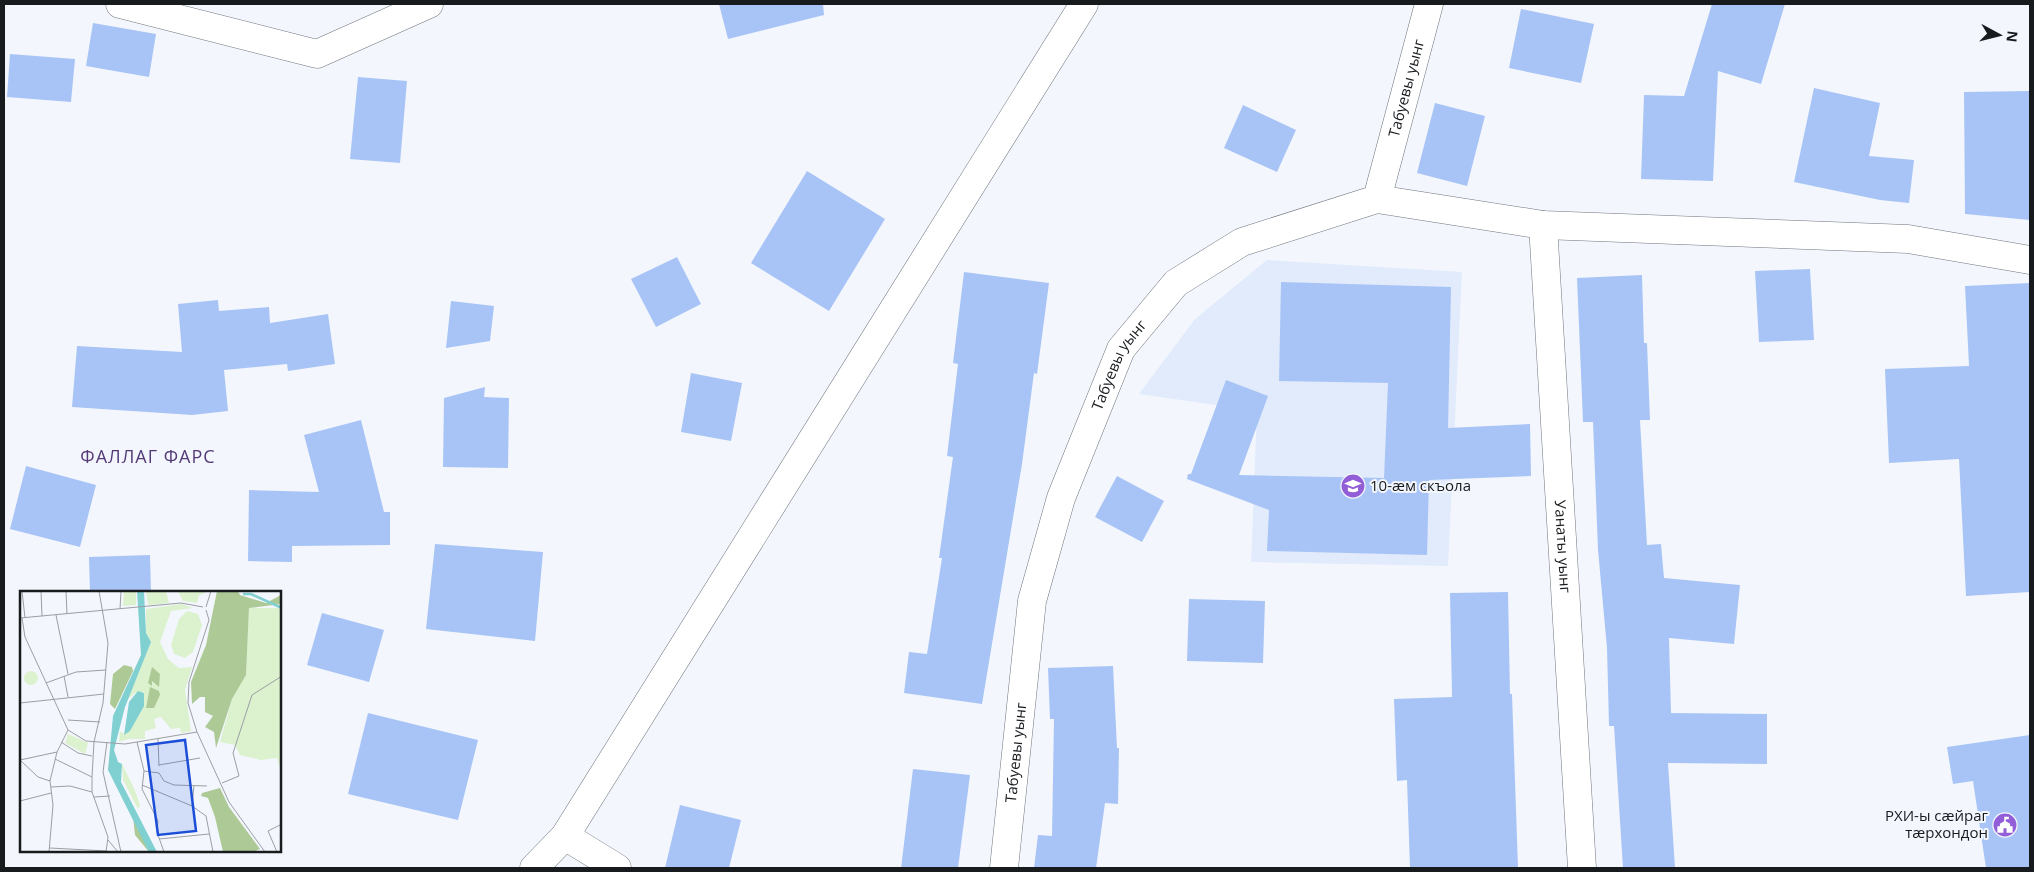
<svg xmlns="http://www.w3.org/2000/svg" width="2034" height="872" font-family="'Open Sans',sans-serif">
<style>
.built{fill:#e1ebfc}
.building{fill:#a8c4f6}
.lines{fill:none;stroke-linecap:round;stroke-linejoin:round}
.minor-casing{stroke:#70757e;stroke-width:29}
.minor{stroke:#fff;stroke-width:28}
.labels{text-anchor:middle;stroke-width:4;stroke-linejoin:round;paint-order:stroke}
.street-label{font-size:15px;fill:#181b1e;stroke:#f3f7fd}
.poi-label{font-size:15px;fill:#181b1e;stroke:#f3f7fd;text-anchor:start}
.quarter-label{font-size:18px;letter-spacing:1px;fill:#533a76;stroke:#f3f7fd}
.inset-river{fill:none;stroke:#80cfd1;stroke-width:2.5}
.inset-road{fill:none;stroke:#9b9fa4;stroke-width:1}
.view{fill:#1d4ed8;fill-opacity:0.15;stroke:#1d4ed8;stroke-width:2.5}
.inset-edge{fill:none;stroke:#181b1e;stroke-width:2.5}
</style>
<rect width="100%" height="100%" fill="#f3f7fd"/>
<path class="built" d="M 1267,260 L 1462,272 L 1448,566 L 1251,562 L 1257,411 L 1139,394 L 1195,319 Z"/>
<g class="building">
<path d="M 719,4 L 823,4 L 824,15 L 728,39 Z"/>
<path d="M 1712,4 L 1785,4 L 1761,84 L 1718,71 L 1713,181 L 1641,179 L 1644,95 L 1684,96 Z"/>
<path d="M 1521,9 L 1594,24 L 1581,83 L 1509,68 Z"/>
<path d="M 93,23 L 156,34 L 149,77 L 86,66 Z"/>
<path d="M 10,54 L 75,59 L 71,102 L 7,97 Z"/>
<path d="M 358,77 L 407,81 L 400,163 L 350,159 Z"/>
<path d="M 1814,88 L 1880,103 L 1869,156 L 1914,160 L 1909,203 L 1880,200 L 1794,182 Z"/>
<path d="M 2030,91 L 2030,220 L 1965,214 L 1964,92 Z"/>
<path d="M 1435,103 L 1485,116 L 1467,186 L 1417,173 Z"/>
<path d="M 1243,105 L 1296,130 L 1277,172 L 1224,148 Z"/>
<path d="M 807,171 L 885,219 L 829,311 L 751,263 Z"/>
<path d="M 677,257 L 701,304 L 656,327 L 631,279 Z"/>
<path d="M 1810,269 L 1814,340 L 1759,342 L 1755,271 Z"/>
<path d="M 964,272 L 1049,283 L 1037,374 L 1034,373 L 1022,464 L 982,704 L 904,693 L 909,652 L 927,654 L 942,558 L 939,558 L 953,457 L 947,456 L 958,364 L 953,363 Z"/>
<path d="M 1642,275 L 1644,343 L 1647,343 L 1650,420 L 1640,420 L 1647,545 L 1661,544 L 1664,578 L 1740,585 L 1734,644 L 1669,638 L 1671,713 L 1767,714 L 1767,764 L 1668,763 L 1675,868 L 1623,868 L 1614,726 L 1609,726 L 1607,648 L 1598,550 L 1593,422 L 1583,422 L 1577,278 Z"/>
<path d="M 1281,282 L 1451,287 L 1448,428 L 1530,424 L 1531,476 L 1429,480 L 1427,555 L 1267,551 L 1269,510 L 1187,479 L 1188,474 L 1191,474 L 1226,380 L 1268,396 L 1239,475 L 1384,478 L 1388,383 L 1279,381 Z"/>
<path d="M 2030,283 L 2030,592 L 1966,596 L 1959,459 L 1889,463 L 1885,369 L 1969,366 L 1965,286 Z"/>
<path d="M 218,300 L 219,311 L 269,307 L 270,323 L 328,314 L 335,364 L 288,371 L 287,364 L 224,370 L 228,411 L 192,415 L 72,407 L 77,346 L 182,352 L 178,304 Z"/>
<path d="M 451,301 L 494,306 L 490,341 L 446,348 Z"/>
<path d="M 691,373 L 742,383 L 731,441 L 681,432 Z"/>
<path d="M 485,387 L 484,397 L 509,398 L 508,468 L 443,467 L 444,398 Z"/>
<path d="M 361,420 L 384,512 L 390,512 L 390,545 L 292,546 L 292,562 L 248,561 L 249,490 L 319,492 L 304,435 Z"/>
<path d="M 26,466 L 96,485 L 80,547 L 10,529 Z"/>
<path d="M 1117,476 L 1164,501 L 1142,542 L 1095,517 Z"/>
<path d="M 435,544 L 543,552 L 535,641 L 426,629 Z"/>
<path d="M 150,555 L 151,592 L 90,592 L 89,557 Z"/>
<path d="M 1508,592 L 1510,694 L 1512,694 L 1518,868 L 1410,868 L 1407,780 L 1397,781 L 1394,699 L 1452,697 L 1450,593 Z"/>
<path d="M 1189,599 L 1265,601 L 1263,663 L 1187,661 Z"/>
<path d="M 322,613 L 384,630 L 369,682 L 307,665 Z"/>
<path d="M 1113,666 L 1117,748 L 1119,748 L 1118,804 L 1105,803 L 1096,868 L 1034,868 L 1038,835 L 1052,836 L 1054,719 L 1050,719 L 1048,668 Z"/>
<path d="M 368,713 L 478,740 L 458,820 L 348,794 Z"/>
<path d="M 2030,735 L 2030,868 L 1986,868 L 1973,781 L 1953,784 L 1947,747 Z"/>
<path d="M 913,769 L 970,775 L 958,868 L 901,868 Z"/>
<path d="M 680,805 L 741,820 L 729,868 L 665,868 Z"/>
</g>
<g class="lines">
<defs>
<g id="minor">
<path d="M 120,4 L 317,54 L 429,4"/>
<path d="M 1377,199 L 1543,225 L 1908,239 L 2030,260"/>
<path id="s1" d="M 1543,225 L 1582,868"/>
<path d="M 565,836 L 617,868"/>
<path d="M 534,868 L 565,836 L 1084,4"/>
<path id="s2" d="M 1004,868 L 1032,601 L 1061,498 L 1121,349 L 1176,283 L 1242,242 L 1377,199 L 1429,4"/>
</g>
</defs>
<use href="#minor" class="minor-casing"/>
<use href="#minor" class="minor"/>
</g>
<defs>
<symbol id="school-disc" viewBox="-11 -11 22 22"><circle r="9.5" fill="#925ed7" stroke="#f3f7fd"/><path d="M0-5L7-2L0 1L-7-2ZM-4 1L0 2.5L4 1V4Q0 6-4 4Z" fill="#fff"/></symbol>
<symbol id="civic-disc" viewBox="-11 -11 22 22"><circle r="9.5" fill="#925ed7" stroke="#f3f7fd"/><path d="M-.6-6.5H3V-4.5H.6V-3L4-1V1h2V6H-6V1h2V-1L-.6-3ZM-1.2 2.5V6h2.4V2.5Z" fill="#fff"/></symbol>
</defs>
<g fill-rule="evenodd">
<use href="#school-disc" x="1339" y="472" width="28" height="28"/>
<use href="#civic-disc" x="1991" y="811" width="28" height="28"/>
</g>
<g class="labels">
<g class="street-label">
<text dy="5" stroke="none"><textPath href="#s2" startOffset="956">Табуевы уынг</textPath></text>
<text dy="5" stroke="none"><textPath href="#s2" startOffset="521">Табуевы уынг</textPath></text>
<text dy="5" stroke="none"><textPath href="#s1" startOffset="322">Уанаты уынг</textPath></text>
<text dy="5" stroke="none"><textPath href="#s2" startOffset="116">Табуевы уынг</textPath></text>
</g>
<g class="poi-label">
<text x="1370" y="491">10-æм скъола</text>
<text x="1988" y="821" text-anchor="end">РХИ-ы сæйраг<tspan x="1988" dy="17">тæрхондон</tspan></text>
</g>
<g class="quarter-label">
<text x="148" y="463">ФАЛЛАГ ФАРС</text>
</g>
</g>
<g transform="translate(20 591)">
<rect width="261" height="261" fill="#f3f7fd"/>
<path d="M 104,0 L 116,0 L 116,14 L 103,15 ZM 126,0 L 146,0 L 149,12 L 128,14 ZM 158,0 L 185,0 L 185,2 L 179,4 L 177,12 L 163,10 ZM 162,13 L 173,17 L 151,20 L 140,51 L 148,68 L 159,77 L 172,76 L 165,99 L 171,140 L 161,142 L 160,137 L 151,138 L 141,126 L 134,128 L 136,137 L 125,140 L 125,148 L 108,148 L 99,151 L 100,140 L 104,143 L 110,140 L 123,116 L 124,101 L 115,102 L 108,108 L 131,51 L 126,42 L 126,18 ZM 229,17 L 261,17 L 261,179 L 257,167 L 241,169 L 220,164 L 215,154 L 200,151 L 212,108 L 226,84 ZM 167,20 L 178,23 L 182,34 L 173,61 L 165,67 L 154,63 L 151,54 L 159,28 ZM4 87a7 7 0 1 1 14 0a7 7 0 1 1-14 0ZM 48,143 L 68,152 L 65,163 L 45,152 ZM 102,173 L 114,197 L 120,214 L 118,218 L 103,189 Z" fill="#dcf1cd"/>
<path d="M 197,0 L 218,0 L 220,4 L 246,12 L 261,4 L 261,13 L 229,17 L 226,84 L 212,108 L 196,157 L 194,141 L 185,136 L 193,125 L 185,121 L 185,106 L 180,106 L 172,113 L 171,91 L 186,54 ZM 104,74 L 112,76 L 113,80 L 95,118 L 90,113 L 93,83 ZM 132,76 L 140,83 L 139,96 L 132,90 L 132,95 L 128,92 ZM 130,96 L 139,100 L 140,104 L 134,117 L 126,117 ZM 200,197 L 209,216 L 240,258 L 232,261 L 203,261 L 195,226 L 188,207 L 181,205 L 182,202 ZM 113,225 L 119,237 L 129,261 L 115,244 Z" fill="#adca96"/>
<path d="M 117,0 L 124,0 L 126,42 L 131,51 L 105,116 L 94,159 L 98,171 L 102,173 L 101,191 L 137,261 L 129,261 L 88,179 L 93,125 L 121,64 ZM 118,100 L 124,102 L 124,115 L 110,140 L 104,144 L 109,111 Z" fill="#80cfd1"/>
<path class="inset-river" d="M 223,3 L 231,3 L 262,17"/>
<path class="inset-road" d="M 2,0 L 5,27M 21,0 L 22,25M 46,0 L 47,23M 79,0 L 88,52 L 83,112 L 74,151 L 72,186 L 72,201 L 88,246 L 86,261M 186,16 L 191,0M 100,18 L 101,0M 186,19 L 189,29 L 169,91 L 168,112 L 177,141 L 209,211 L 245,261M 36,24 L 48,83M 0,27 L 161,12 L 183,16M 2,27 L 5,46 L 48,139M 44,85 L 48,106M 26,92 L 56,81 L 86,79M 0,112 L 84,103M 48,129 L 80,131M 48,139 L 66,150 L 105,153 L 177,141M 138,148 L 139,175M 41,151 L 58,162 L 72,165M 87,151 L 83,181 L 101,261M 117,151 L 124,180 L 122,198 L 138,230 L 137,241 L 144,261M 35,168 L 72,186M 0,169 L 18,186 L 30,190M 0,169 L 37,161M 139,174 L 180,167M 124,180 L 139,182 L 144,190 L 154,194 L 187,195M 202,192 L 219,185 L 213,162 L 232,104 L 262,85M 122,194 L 172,215 L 186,225 L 193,261M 31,196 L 50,195 L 72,201M 74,206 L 90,205M 0,210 L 31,202M 172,215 L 174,195M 139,248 L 189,243M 88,249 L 98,261M 30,257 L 87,260M 29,261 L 33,214 L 30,190 L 37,161 L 48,139M 257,261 L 248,240 L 262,233"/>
<path class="view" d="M 165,149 L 176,240 L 138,244 L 126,154 Z"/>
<rect width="261" height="261" class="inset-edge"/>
</g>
<rect width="2034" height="872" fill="none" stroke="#181b1e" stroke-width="10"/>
<g transform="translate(1999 35) rotate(97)" stroke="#f3f7fd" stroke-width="4" paint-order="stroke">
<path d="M0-4L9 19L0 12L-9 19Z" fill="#181b1e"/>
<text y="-8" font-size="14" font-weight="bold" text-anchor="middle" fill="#181b1e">N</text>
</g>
</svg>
